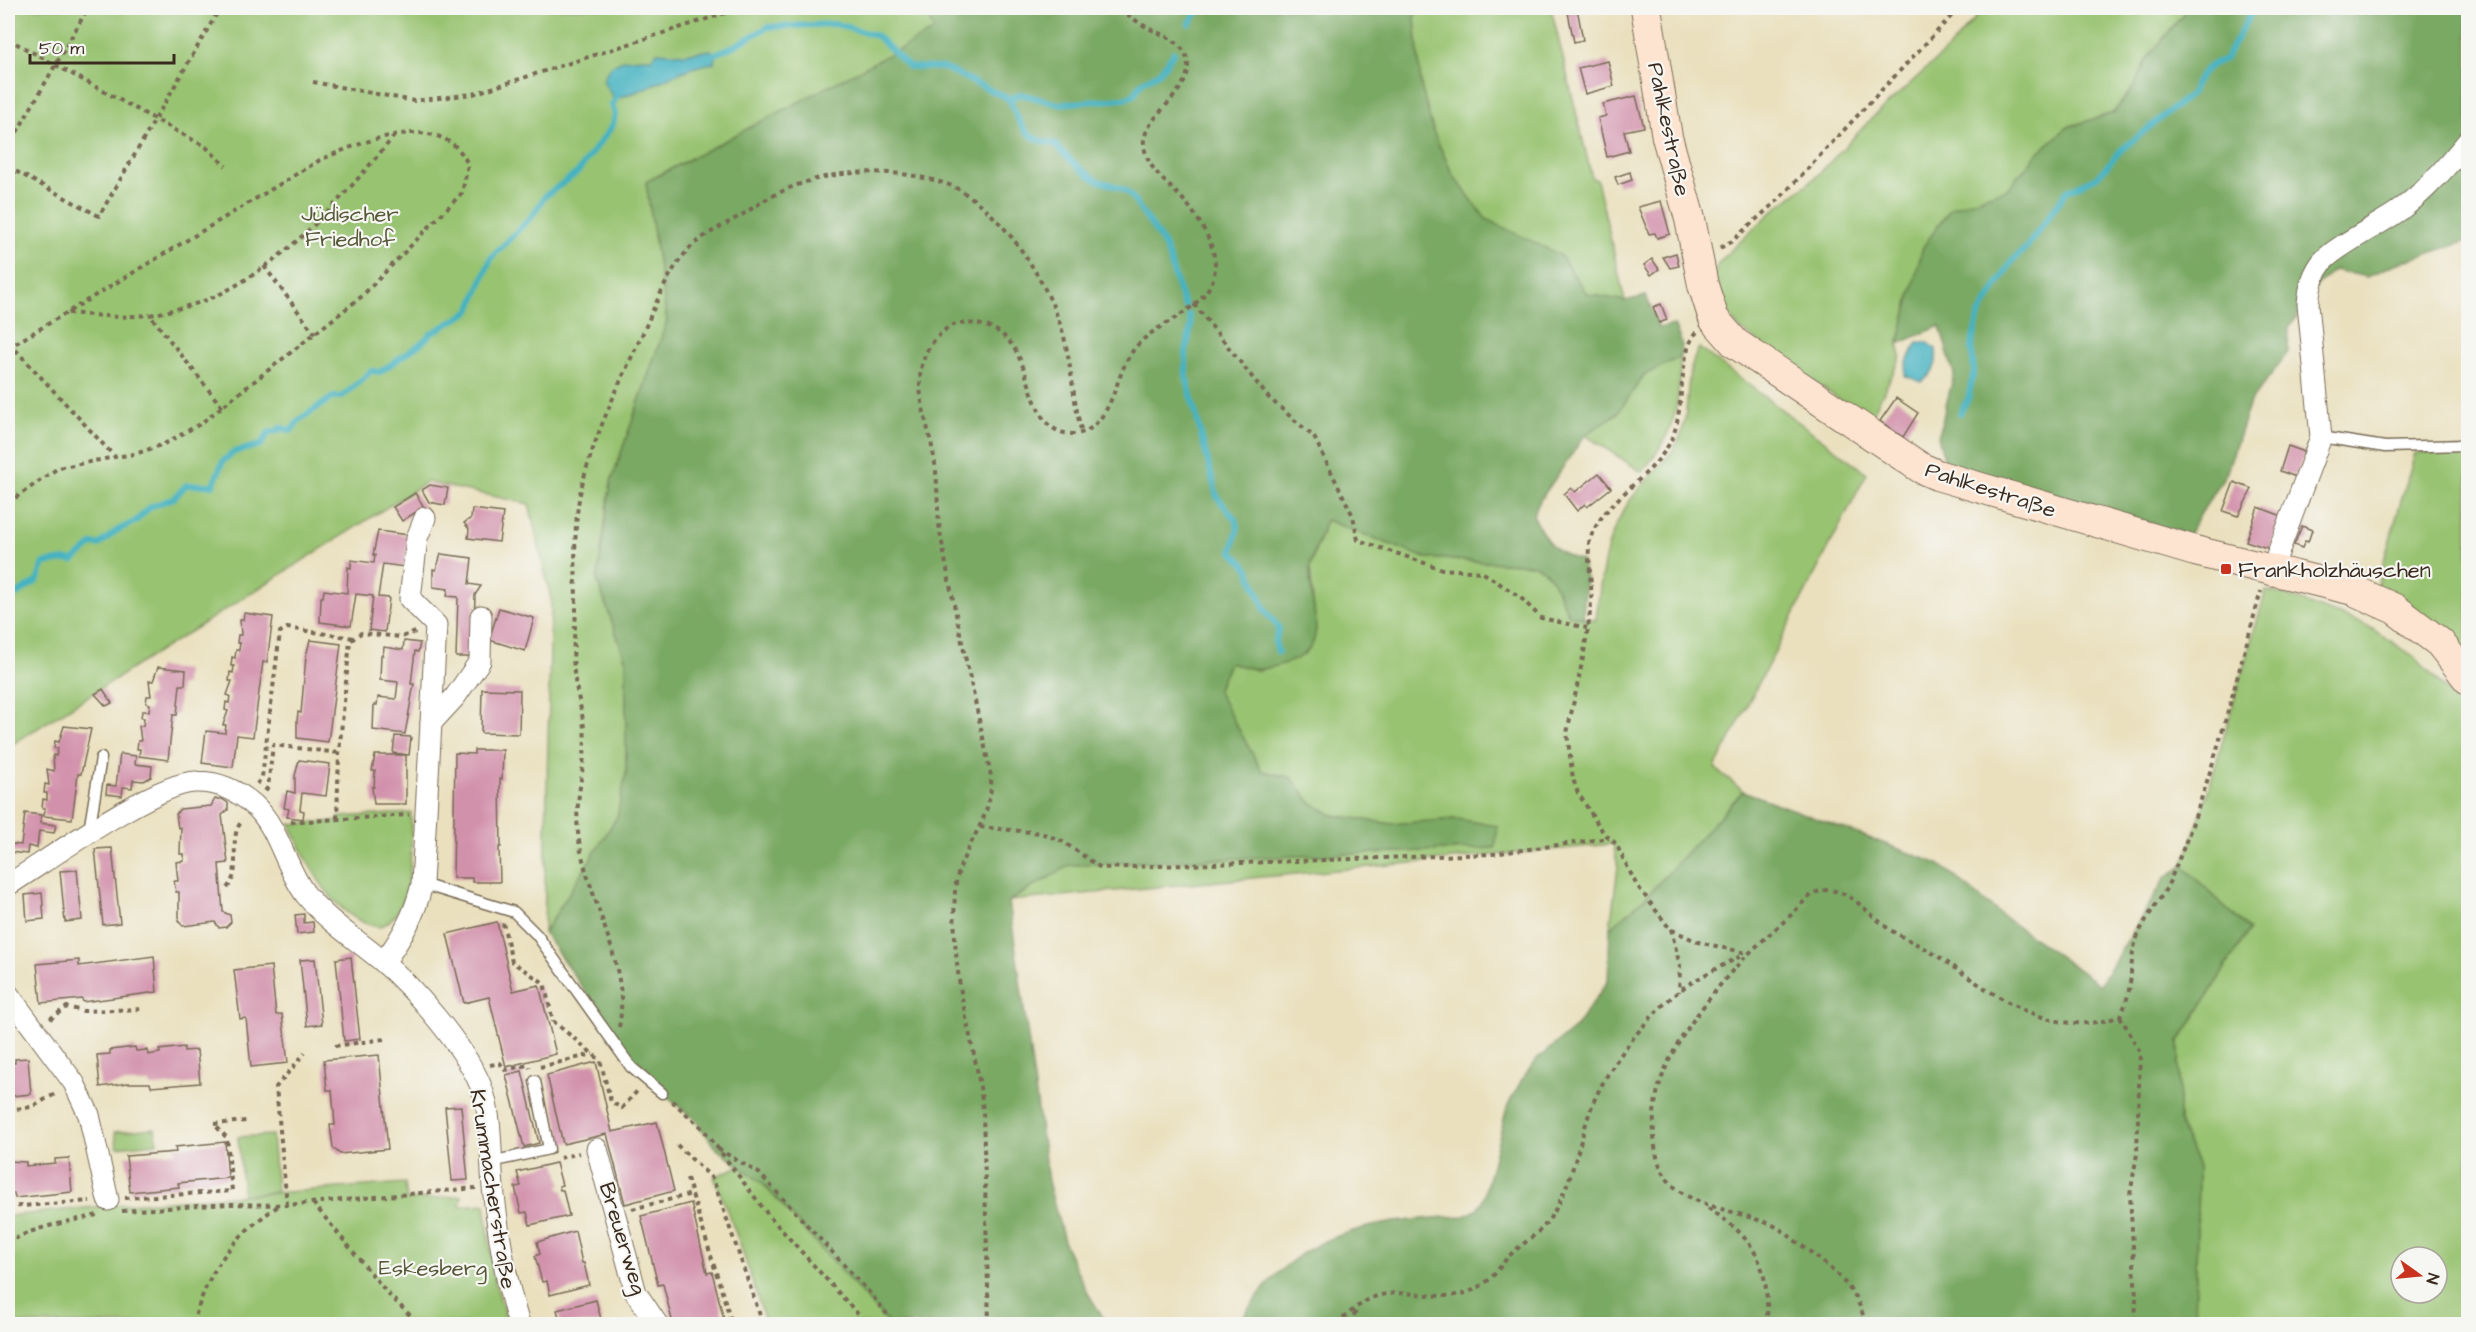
<svg xmlns="http://www.w3.org/2000/svg" width="2476" height="1332" font-family="'Architects Daughter',sans-serif">
<style>
.green{fill:#98c371;stroke:#6a7648;stroke-width:1.5;fill-rule:evenodd}
.forest{fill:#7aa963;stroke:#5a6a40;stroke-width:1.5}
.water{fill:#45b2c1;stroke:#406e70;stroke-width:1.5}
.lines{fill:none;stroke-linecap:round;stroke-linejoin:round}
.stream{stroke:#45b2c1;stroke-width:6}
.building{fill:#d291ab}
.lane-casing{stroke:#786a56;stroke-width:13}
.street-casing{stroke:#786a56;stroke-width:23}
.secondary-casing{stroke:#786a56;stroke-width:32}
.path{stroke:#786a56;stroke-width:4;stroke-dasharray:4.5 4.5;stroke-linecap:butt}
.lane{stroke:#fff;stroke-width:10}
.street{stroke:#fff;stroke-width:21}
.secondary{stroke:#fde4d0;stroke-width:30}
.poi-dot{fill:#c8321e;stroke:#f6f6f2;stroke-width:2}
.labels{text-anchor:middle;stroke-width:4.5;stroke-linejoin:round;paint-order:stroke}
.street-label{font-size:22px;fill:#3b2a1e;stroke:#f6f6f2}
.park-label{font-size:22px;fill:#575837;stroke:#f6f6f2}
.poi-label{font-size:22px;fill:#3b2a1e;stroke:#f6f6f2;text-anchor:start}
</style>
<rect width="100%" height="100%" fill="#f6f6f2"/>
<filter id="ink" filterUnits="userSpaceOnUse"><feTurbulence type="fractalNoise" baseFrequency=".0167" numOctaves="2"/><feDisplacementMap in="SourceGraphic" scale="12" xChannelSelector="R" yChannelSelector="G"/><feConvolveMatrix kernelMatrix="1 2 1 2 8 2 1 2 1" color-interpolation-filters="sRGB"/></filter>
<filter id="wash" filterUnits="userSpaceOnUse"><feTurbulence type="fractalNoise" baseFrequency=".008" numOctaves="4" result="noise"/><feDisplacementMap in="SourceGraphic" scale="24" xChannelSelector="R" yChannelSelector="G"/><feGaussianBlur stdDeviation="1.35" result="paint"/><feColorMatrix in="noise" values="0 0 0 0 0 0 0 0 0 0 0 0 0 0 0 0 0 1.4 0 .05"/><feComposite in="paint" operator="in"/></filter>
<g filter="url(#wash)">
<rect width="100%" height="100%" fill="#eae0be"/>
<g class="green">
<path d="M 8,8 L 924,8 L 935,31 L 646,182 L 667,321 L 611,482 L 597,580 L 626,661 L 626,774 L 617,817 L 544,933 L 551,599 L 529,504 L 427,482 L 8,747 Z"/>
<path d="M 1414,8 L 1551,8 L 1592,178 L 1597,180 L 1625,301 L 1587,294 L 1560,255 L 1486,220 L 1453,175 L 1434,134 L 1421,86 Z"/>
<path d="M 1984,8 L 2188,8 L 2146,60 L 2134,87 L 2113,113 L 2068,127 L 2040,151 L 2007,189 L 1951,208 L 1923,247 L 1898,344 L 1901,357 L 1869,421 L 1739,328 L 1717,301 L 1712,281 L 1718,264 L 1727,254 L 1776,208 L 1815,178 L 1870,120 L 1948,49 Z"/>
<path d="M 1699,348 L 1867,473 L 1715,768 L 1743,791 L 1645,898 L 1610,928 L 1618,867 L 1613,844 L 1009,901 L 1070,865 L 1495,848 L 1497,826 L 1457,819 L 1392,824 L 1332,815 L 1310,802 L 1292,778 L 1262,771 L 1217,691 L 1229,663 L 1260,671 L 1316,631 L 1310,567 L 1326,520 L 1426,558 L 1535,565 C 1556,575 1558,596 1569,615 L 1596,620 C 1601,578 1604,538 1629,502 C 1644,480 1669,462 1680,437 C 1692,406 1682,379 1699,348 Z"/>
<path d="M 1680,357 C 1680,407 1675,433 1642,472 L 1585,435 L 1618,413 L 1644,375 Z"/>
<path d="M 2468,449 L 2468,659 L 2376,588 L 2415,453 Z"/>
<path d="M 2266,591 L 2282,594 L 2366,625 L 2415,657 L 2455,700 L 2468,723 L 2468,1324 L 2195,1324 L 2198,1167 L 2179,1122 L 2179,1042 L 2249,930 L 2183,866 C 2216,776 2237,683 2266,591 ZM 2401,1257 L 2437,1257 L 2437,1293 L 2401,1293 Z"/>
<path d="M 411,813 C 411,846 416,914 379,927 C 333,920 306,861 290,824 L 339,821 L 339,817 Z"/>
<path d="M 155,1128 L 157,1143 L 117,1147 L 115,1132 Z"/>
<path d="M 272,1135 L 277,1192 L 243,1195 L 238,1137 Z"/>
<path d="M 739,1166 L 763,1184 L 889,1324 L 766,1324 L 740,1244 L 714,1177 Z"/>
<path d="M 405,1183 L 407,1200 L 462,1196 L 460,1206 L 485,1204 L 494,1278 L 508,1324 L 8,1324 L 8,1216 L 114,1205 Z"/>
</g>
<g class="forest">
<path d="M 924,8 L 1414,8 L 1421,86 L 1434,134 L 1453,175 L 1486,219 L 1560,255 L 1587,294 L 1625,301 L 1646,296 L 1659,328 L 1674,325 L 1682,344 L 1680,357 L 1644,375 L 1618,413 L 1585,435 L 1541,499 L 1533,514 C 1545,542 1553,552 1582,561 L 1586,578 L 1583,618 L 1569,615 C 1558,596 1556,575 1535,565 L 1426,558 L 1326,520 C 1321,535 1312,553 1310,569 C 1307,606 1336,648 1286,663 C 1258,672 1258,670 1229,663 L 1217,690 L 1262,771 L 1292,778 L 1310,802 L 1332,815 L 1392,824 L 1457,819 L 1498,826 L 1495,848 L 1070,865 L 1009,901 L 1048,1181 L 1065,1245 L 1086,1290 L 1107,1324 L 889,1324 L 763,1184 L 717,1149 L 694,1119 L 662,1093 L 638,1067 L 544,933 L 617,817 L 626,774 L 626,661 L 597,580 L 611,482 L 667,321 L 646,182 L 934,31 Z"/>
<path d="M 2188,8 L 2468,8 L 2468,241 L 2395,264 L 2367,277 L 2334,270 L 2319,283 L 2289,328 L 2288,352 L 2250,402 L 2227,472 L 2188,534 L 1946,465 L 1938,437 L 1954,374 L 1940,326 L 1898,344 L 1923,247 L 1951,208 L 2007,189 L 2040,151 L 2068,127 L 2113,113 L 2134,87 L 2146,60 Z"/>
<path d="M 1743,791 L 1939,864 L 2004,917 L 2100,985 L 2166,877 L 2183,866 L 2249,930 L 2179,1042 L 2179,1122 L 2198,1167 L 2195,1324 L 1394,1324 L 1379,1317 L 1367,1324 L 1238,1324 C 1253,1302 1270,1277 1292,1261 C 1339,1224 1406,1219 1464,1216 L 1475,1211 L 1482,1203 L 1507,1107 L 1520,1083 L 1535,1061 L 1575,1028 L 1608,981 L 1610,928 L 1645,898 Z"/>
</g>
<g class="water">
<path d="M 711,50 L 715,56 L 714,63 C 677,68 649,91 614,99 L 603,81 C 610,56 631,59 652,58 L 657,52 L 684,54 Z"/>
<path d="M 1926,342 L 1936,349 C 1938,364 1934,373 1922,382 L 1905,376 C 1905,362 1910,354 1918,343 Z"/>
</g>
<g class="lines">
<g class="stream">
<path d="M 1189,24 L 1200,8"/>
<path d="M 707,57 L 734,46 L 768,27 L 836,24 L 877,36 L 909,67 L 944,68 L 1009,99 C 1020,124 1024,140 1055,144 C 1062,153 1088,177 1099,181 C 1110,185 1119,185 1128,193 C 1134,198 1137,206 1142,212 C 1150,225 1160,235 1166,250 C 1174,269 1176,288 1185,306"/>
<path d="M 1009,99 L 1021,94 L 1058,104 L 1124,99 L 1134,95 L 1141,83 L 1160,72 L 1174,52"/>
<path d="M 1189,315 L 1191,325 L 1186,353 L 1186,376 L 1217,497 L 1235,519 L 1238,527 L 1232,551 L 1248,568 L 1266,612 L 1279,628 L 1275,642 L 1278,652"/>
<path d="M 1960,413 L 1968,399 L 1974,370 L 1971,347 L 1979,315 L 2012,261 L 2026,248 L 2067,191 L 2097,177 L 2121,150 L 2191,94 C 2198,76 2206,65 2225,59 L 2254,8"/>
<path d="M 8,600 L 37,581 L 44,563 L 66,560 L 73,561 L 93,544 L 99,545 L 116,531 L 136,521 L 150,507 L 174,498 L 186,485 L 213,485 L 223,461 L 234,452 L 261,445 L 269,432 L 278,431 L 280,427 L 291,431 L 299,420 L 333,397 L 341,397 L 349,391 L 371,371 L 380,372 L 420,344 L 432,333 L 470,311 L 491,258 L 533,215 L 545,196 L 577,173 L 613,125 L 615,114 L 612,105 L 618,94"/>
</g>
</g>
<g id="blocks">
<g class="building">
<path d="M 1567,8 L 1577,8 L 1583,40 L 1574,42 Z"/>
<path d="M 1608,61 L 1614,86 L 1585,94 L 1578,68 Z"/>
<path d="M 1636,96 L 1644,127 L 1624,131 L 1629,151 L 1607,157 L 1598,118 L 1606,116 L 1603,104 Z"/>
<path d="M 1630,172 L 1632,180 L 1618,185 L 1615,177 Z"/>
<path d="M 1661,201 L 1670,234 L 1657,238 L 1655,233 L 1649,234 L 1638,207 Z"/>
<path d="M 1676,253 L 1679,266 L 1670,268 L 1663,257 Z"/>
<path d="M 1652,259 L 1659,269 L 1651,275 L 1644,265 Z"/>
<path d="M 1661,304 L 1667,320 L 1659,323 L 1653,307 Z"/>
<path d="M 1896,398 L 1918,413 L 1903,437 L 1880,421 Z"/>
<path d="M 2288,446 L 2305,452 L 2296,477 L 2280,471 Z"/>
<path d="M 1599,473 L 1611,488 L 1587,507 L 1585,504 L 1577,511 L 1564,494 L 1571,488 L 1575,492 Z"/>
<path d="M 2234,482 L 2252,489 L 2238,516 L 2223,511 Z"/>
<path d="M 430,485 L 448,488 L 445,505 L 429,502 L 422,490 Z"/>
<path d="M 415,493 L 424,507 L 402,521 L 393,507 Z"/>
<path d="M 2258,507 L 2282,516 L 2270,549 L 2246,541 Z"/>
<path d="M 472,509 L 503,513 L 499,542 L 468,538 L 469,529 L 464,523 L 471,518 Z"/>
<path d="M 2302,526 L 2312,530 L 2308,542 L 2305,541 L 2302,548 L 2294,545 Z"/>
<path d="M 378,531 L 409,535 L 405,567 L 383,564 L 378,597 L 389,598 L 385,632 L 369,630 L 373,596 L 356,594 L 351,626 L 320,622 L 321,597 L 323,597 L 324,590 L 347,593 L 348,567 L 351,568 L 351,560 L 374,563 L 375,555 L 373,555 Z"/>
<path d="M 441,554 L 472,558 L 469,584 L 481,586 L 475,595 L 473,657 L 456,657 L 458,597 L 447,596 L 448,589 L 433,587 L 433,569 L 436,570 Z"/>
<path d="M 499,608 L 534,618 L 525,651 L 489,640 Z"/>
<path d="M 244,613 L 273,617 L 267,662 L 263,662 L 253,737 L 237,735 L 233,767 L 202,763 L 206,731 L 225,733 L 226,725 L 223,725 L 228,711 L 225,710 L 226,702 L 229,703 L 230,696 L 227,695 L 232,681 L 229,681 L 230,672 L 233,673 L 234,666 L 231,666 L 232,657 L 235,658 L 236,650 L 239,650 L 240,643 L 237,643 L 238,635 L 241,635 L 240,620 L 243,620 Z"/>
<path d="M 310,640 L 341,644 L 328,742 L 297,738 L 297,721 L 298,712 L 301,713 L 306,656 Z"/>
<path d="M 404,641 L 420,643 L 418,652 L 415,651 L 411,684 L 414,684 L 405,734 L 373,730 L 374,705 L 377,705 L 378,697 L 396,699 L 398,682 L 380,680 L 381,655 L 383,655 L 384,647 L 403,650 Z"/>
<path d="M 158,667 L 186,670 L 185,685 L 180,685 L 177,715 L 173,715 L 168,760 L 139,756 L 140,749 L 137,749 L 138,741 L 141,741 L 139,726 L 143,726 L 144,718 L 141,718 L 142,711 L 149,711 L 150,704 L 146,703 L 147,696 L 151,696 L 149,681 L 153,681 Z"/>
<path d="M 103,689 L 112,703 L 106,706 L 95,694 Z"/>
<path d="M 482,689 L 520,690 L 519,734 L 481,733 Z"/>
<path d="M 64,726 L 91,729 L 81,774 L 78,774 L 72,819 L 44,816 L 45,808 L 42,808 L 43,799 L 47,800 L 47,793 L 44,793 L 45,784 L 49,785 L 47,769 L 54,771 L 53,755 L 56,756 L 58,748 L 54,748 L 55,741 L 59,742 Z"/>
<path d="M 395,736 L 411,737 L 409,755 L 393,753 Z"/>
<path d="M 474,750 L 503,750 L 502,779 L 500,779 L 501,847 L 499,847 L 500,882 L 472,882 L 472,878 L 453,878 L 455,753 L 474,754 Z"/>
<path d="M 120,754 L 136,756 L 135,764 L 152,766 L 151,777 L 144,781 L 133,780 L 132,788 L 123,787 L 122,796 L 106,794 L 107,785 L 116,786 Z"/>
<path d="M 375,755 L 406,755 L 406,804 L 374,804 L 372,787 L 374,787 L 375,771 L 372,771 Z"/>
<path d="M 299,760 L 330,764 L 326,796 L 302,793 L 300,810 L 304,811 L 303,819 L 287,817 L 289,809 L 284,808 L 287,791 L 295,793 L 295,776 Z"/>
<path d="M 215,799 L 222,799 L 228,803 L 228,810 L 222,815 L 228,863 L 219,864 L 223,912 L 230,915 L 231,922 L 226,927 L 219,928 L 215,922 L 183,926 L 179,922 L 179,892 L 176,892 L 174,881 L 178,881 L 176,862 L 184,861 L 184,854 L 180,854 L 181,827 L 178,828 L 176,814 L 180,809 L 211,806 Z"/>
<path d="M 25,813 L 41,815 L 40,823 L 56,825 L 54,833 L 39,831 L 37,848 L 28,846 L 27,854 L 10,852 L 12,844 L 21,845 Z"/>
<path d="M 112,848 L 120,923 L 103,925 L 95,849 Z"/>
<path d="M 77,870 L 82,920 L 65,922 L 60,871 Z"/>
<path d="M 42,893 L 44,919 L 27,921 L 25,895 Z"/>
<path d="M 304,914 L 304,923 L 313,922 L 314,932 L 297,934 L 295,915 Z"/>
<path d="M 497,922 L 513,991 L 539,985 L 556,1054 L 506,1067 L 489,997 L 464,1003 L 447,934 Z"/>
<path d="M 154,956 L 157,992 L 83,1002 L 82,999 L 41,1003 L 37,964 L 79,960 L 79,966 Z"/>
<path d="M 351,957 L 360,1039 L 344,1041 L 336,959 Z"/>
<path d="M 315,959 L 322,1024 L 307,1026 L 300,960 Z"/>
<path d="M 271,966 L 276,1015 L 282,1014 L 288,1063 L 251,1067 L 246,1018 L 240,1019 L 234,970 Z"/>
<path d="M 135,1047 L 136,1051 L 147,1050 L 148,1055 L 160,1053 L 159,1050 L 184,1047 L 184,1051 L 197,1050 L 200,1083 L 151,1087 L 150,1083 L 128,1083 L 100,1087 L 97,1055 L 110,1054 L 110,1050 Z"/>
<path d="M 379,1055 L 388,1149 L 340,1154 L 333,1148 L 330,1125 L 335,1125 L 332,1090 L 327,1090 L 324,1060 Z"/>
<path d="M 28,1058 L 31,1094 L 12,1096 L 12,1100 L 8,1101 L 8,1063 L 15,1063 L 15,1059 Z"/>
<path d="M 596,1062 L 612,1132 L 657,1122 L 674,1191 L 625,1204 L 607,1134 L 563,1144 L 547,1075 Z"/>
<path d="M 522,1071 L 539,1143 L 524,1147 L 506,1075 Z"/>
<path d="M 461,1106 L 468,1180 L 452,1181 L 445,1107 Z"/>
<path d="M 225,1142 L 228,1178 L 178,1183 L 179,1187 L 130,1192 L 126,1156 L 176,1152 L 175,1147 Z"/>
<path d="M 69,1158 L 72,1192 L 15,1198 L 14,1193 L 8,1194 L 8,1161 L 26,1162 L 26,1166 L 55,1163 L 55,1159 Z"/>
<path d="M 556,1163 L 562,1185 L 559,1186 L 560,1190 L 563,1190 L 569,1216 L 530,1225 L 527,1212 L 521,1213 L 515,1187 L 521,1186 L 517,1172 Z"/>
<path d="M 691,1203 L 707,1273 L 712,1272 L 725,1324 L 673,1324 L 663,1284 L 658,1285 L 641,1216 Z"/>
<path d="M 575,1231 L 582,1263 L 584,1263 L 589,1285 L 550,1295 L 547,1281 L 542,1282 L 535,1256 L 540,1254 L 537,1242 Z"/>
<path d="M 596,1300 L 602,1323 L 561,1324 L 557,1310 Z"/>
</g>
</g>
</g>
<g filter="url(#ink)">
<use href="#blocks" fill-opacity="0" stroke="#786a56" stroke-width="1.5"/>
<g class="lines">
<defs>
<g id="lane">
<path d="M 2321,437 L 2385,447 L 2468,445"/>
<path d="M 89,831 L 101,758"/>
<path d="M 422,884 L 514,912 L 537,935 L 631,1067 L 662,1093"/>
<path d="M 491,1162 L 549,1149 L 535,1081"/>
</g>
<g id="street">
<path d="M 425,518 L 417,538 L 410,599 L 436,625 L 431,723"/>
<path d="M 2272,569 L 2321,437 L 2308,304 C 2309,289 2312,274 2323,261 C 2336,246 2381,224 2400,210 C 2426,191 2448,165 2468,141"/>
<path d="M 8,885 C 45,862 159,780 197,782 C 218,782 238,791 254,805 C 280,829 285,868 306,895 C 327,921 356,939 381,960 C 413,987 463,1045 480,1084 C 493,1115 490,1154 493,1187 C 498,1233 505,1280 519,1324"/>
<path d="M 384,962 C 402,937 415,915 422,884 L 431,723 L 455,697 L 480,661 L 481,616"/>
<path d="M 8,994 L 74,1083 L 89,1115 L 108,1200"/>
<path d="M 597,1149 L 636,1293 L 657,1324"/>
</g>
<path id="secondary" d="M 1646,8 L 1667,137 L 1690,219 L 1703,285 L 1714,319 L 1735,343 L 1921,468 L 1937,475 L 2195,551 L 2353,590 L 2395,609 L 2440,643 L 2468,679"/>
</defs>
<use href="#lane" class="lane-casing"/>
<use href="#street" class="street-casing"/>
<use href="#secondary" class="secondary-casing"/>
<g class="path">
<path d="M 8,39 L 206,147 L 226,166"/>
<path d="M 313,82 L 414,101 L 473,94 L 741,8"/>
<path d="M 8,148 L 88,8"/>
<path d="M 8,167 L 99,216 L 220,8"/>
<path d="M 1720,248 L 1732,241 L 1778,200 L 1959,8"/>
<path d="M 264,266 L 315,334"/>
<path d="M 1194,304 L 1268,397 L 1314,437 L 1353,516 L 1358,540 L 1442,569 L 1482,572 L 1520,597 L 1541,618 L 1587,628"/>
<path d="M 68,313 L 118,317 L 150,315"/>
<path d="M 1697,332 C 1679,349 1684,406 1674,433 C 1658,477 1606,495 1590,539 C 1586,550 1593,586 1591,603 C 1587,646 1576,690 1567,733 L 1573,779 L 1578,793 L 1603,832 L 1616,844 L 1636,884 L 1670,929 L 1698,942 L 1747,953"/>
<path d="M 8,348 L 320,160 C 361,142 444,107 468,165 L 462,193 L 361,297 L 200,424 L 164,444 L 135,454 L 115,457"/>
<path d="M 222,407 L 150,315 C 174,310 201,304 224,292 C 294,255 345,195 395,135"/>
<path d="M 8,503 L 58,468 L 115,457 L 12,346"/>
<path d="M 257,784 L 262,777 L 280,632 L 287,628 L 354,638"/>
<path d="M 265,791 L 268,787 L 273,745 L 339,753"/>
<path d="M 337,819 L 339,753 L 350,641 L 361,633 L 401,637 L 416,632"/>
<path d="M 291,822 L 409,815"/>
<path d="M 980,827 L 1041,833 L 1062,841 L 1101,868 L 1493,854 L 1609,838"/>
<path d="M 227,888 C 244,869 226,840 242,821"/>
<path d="M 503,923 L 512,962 L 544,983 L 553,1021 L 600,1060 L 611,1102 L 622,1108 L 638,1090"/>
<path d="M 1671,929 L 1680,966 L 1679,992"/>
<path d="M 2120,1016 L 2140,1052 L 2137,1154 L 2130,1195 L 2136,1298 L 2135,1324"/>
<path d="M 50,1019 L 67,1007 L 83,1011 L 144,1009"/>
<path d="M 619,1027 C 632,966 584,894 578,832 C 574,797 588,762 584,728 C 582,709 576,691 574,673 C 572,652 575,631 576,610 C 576,570 572,525 582,485 C 595,434 619,384 641,337 C 655,307 668,269 692,246 C 708,231 732,222 751,209 C 799,176 852,167 909,175 C 925,178 942,181 956,188 C 1005,214 1050,285 1064,337 C 1072,369 1073,401 1082,433"/>
<path d="M 335,1046 L 384,1039"/>
<path d="M 490,1065 L 500,1063 L 505,1070 L 528,1065 L 530,1068"/>
<path d="M 540,1067 L 593,1054"/>
<path d="M 672,1101 L 704,1130 L 769,1216 L 867,1324"/>
<path d="M 8,1110 L 31,1107 L 57,1093"/>
<path d="M 214,1124 L 246,1121"/>
<path d="M 677,1145 L 713,1179 L 763,1324"/>
<path d="M 718,1149 L 759,1173 L 870,1293 L 895,1324"/>
<path d="M 560,1158 L 579,1153"/>
<path d="M 687,1178 L 732,1324"/>
<path d="M 125,1198 L 232,1191 L 227,1138 L 214,1124"/>
<path d="M 313,1203 L 389,1295 L 419,1324"/>
<path d="M 287,1205 L 276,1087 L 305,1053"/>
<path d="M 8,1207 L 90,1201"/>
<path d="M 1708,1208 C 1758,1240 1769,1267 1767,1324"/>
<path d="M 632,1209 L 692,1194"/>
<path d="M 122,1211 L 229,1204 L 287,1205 L 476,1188"/>
<path d="M 8,1245 C 23,1228 74,1221 97,1215"/>
<path d="M 193,1324 C 208,1270 232,1236 280,1205"/>
<path d="M 989,1324 L 983,1112 C 980,1074 970,1040 963,1003 C 956,968 953,928 955,892 C 958,847 994,823 991,776 C 975,697 955,617 941,537 C 936,511 939,484 934,458 C 929,424 910,384 927,351 C 934,338 949,322 964,323 C 1027,323 1021,382 1043,418 C 1051,432 1072,438 1086,431 C 1116,414 1115,372 1135,348 C 1155,323 1193,316 1210,286 C 1224,260 1206,230 1190,208 C 1175,187 1149,175 1144,146 C 1140,120 1188,94 1188,68 C 1188,43 1167,37 1148,28 C 1138,22 1127,15 1118,8"/>
<path d="M 1336,1324 C 1349,1314 1361,1301 1377,1296 C 1419,1285 1453,1312 1491,1278 C 1497,1272 1502,1264 1508,1257 C 1521,1244 1537,1236 1548,1221 C 1572,1188 1578,1143 1592,1106 C 1606,1069 1643,1022 1673,996 C 1693,979 1720,967 1743,955"/>
<path d="M 1350,1324 L 1357,1309"/>
<path d="M 1865,1324 C 1859,1287 1829,1267 1801,1245 C 1791,1238 1781,1228 1770,1224 C 1703,1199 1649,1207 1654,1115 C 1657,1063 1695,1016 1726,978 C 1746,954 1768,936 1791,915 C 1799,907 1809,894 1820,891 C 1846,884 1870,916 1889,929 C 1904,939 1923,946 1939,957 C 1992,993 2052,1042 2120,1016 C 2137,984 2126,961 2139,933 C 2148,913 2163,898 2171,878 C 2211,786 2234,687 2261,591"/>
</g>
<use href="#lane" class="lane"/>
<use href="#street" class="street"/>
<use href="#secondary" class="secondary"/>
</g>
</g>
<rect class="poi-dot" x="2220" y="563" width="12" height="12" rx="3"/>
<g class="labels">
<g class="street-label">
<text transform="translate(1670 129) rotate(78)" y="8">Pahlkestraße</text>
<text transform="translate(1991 489) rotate(18)" y="8">Pahlkestraße</text>
<text transform="translate(494 1189) rotate(81)" y="8">Krummacherstraße</text>
<text transform="translate(624 1238) rotate(73)" y="8">Breuerweg</text>
</g>
<g class="park-label">
<text x="350" y="221">Jüdischer<tspan x="350" dy="25">Friedhof</tspan></text>
<text x="433" y="1275">Eskesberg</text>
</g>
<g class="poi-label">
<text x="2238" y="577">Frankholzhäuschen</text>
</g>
</g>
<rect width="2476" height="1332" fill="none" stroke="#f6f6f2" stroke-width="30"/>
<g transform="translate(2419 1275) rotate(105)"><circle r="28" fill="#f6f6f2" stroke="#aba49d" stroke-width="1.5"/>
<path d="M0-4.5L10 22L0 15L-10 22Z" fill="#c8321e"/>
<text y="-9" font-size="16" font-weight="bold" text-anchor="middle" fill="#3b2a1e">N</text>
</g>
<path d="M30 54v9h144v-9" fill="none" stroke="#3b2a1e" stroke-width="3"/>
<text x="39" y="54" font-size="18" fill="#3b2a1e" stroke="#f6f6f2" stroke-width="4.5" paint-order="stroke">50 m</text>
</svg>
